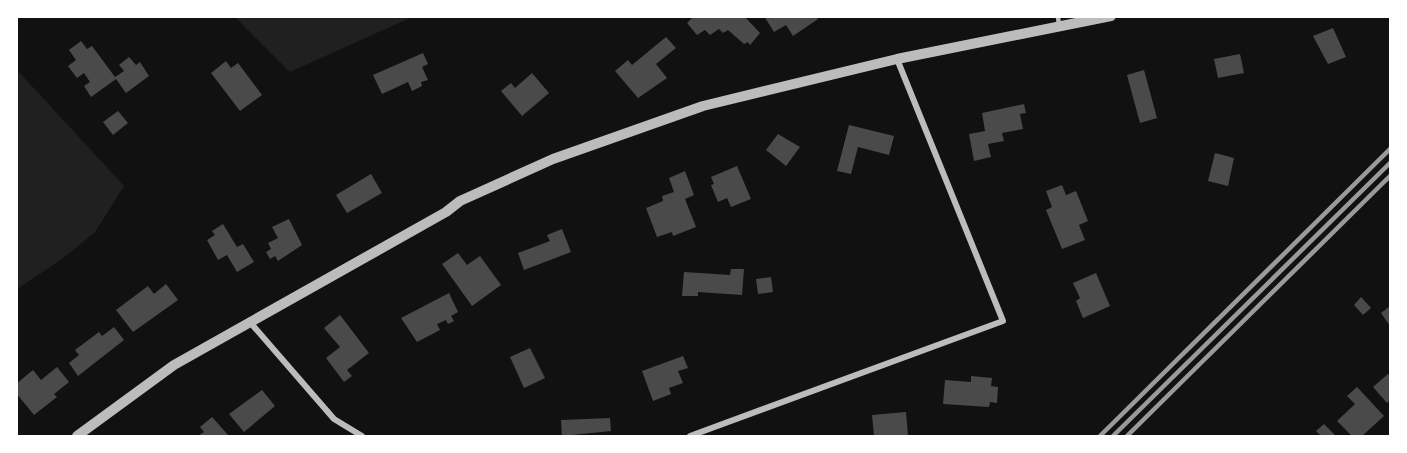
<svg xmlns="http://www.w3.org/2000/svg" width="1407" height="453" font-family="'Roboto Condensed',sans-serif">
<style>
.green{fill:#202020}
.building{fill:#4a4a4a}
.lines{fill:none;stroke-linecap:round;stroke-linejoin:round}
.service{stroke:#bcbcbc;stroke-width:4.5}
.minor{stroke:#bcbcbc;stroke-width:6}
.tertiary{stroke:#bcbcbc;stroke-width:10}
.rail{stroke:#9a9a9a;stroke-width:4.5}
</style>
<rect width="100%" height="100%" fill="#111"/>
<g class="green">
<path d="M 235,17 L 412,17 L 290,72 Z"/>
<path d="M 17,70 L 124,186 L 95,232 L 62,259 L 17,289 Z"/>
</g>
<g class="building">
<path d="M 694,16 L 744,16 L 760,33 L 750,45 L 748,42 L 744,44 L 728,30 L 723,33 L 719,29 L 710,35 L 705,30 L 697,35 L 687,23 Z"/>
<path d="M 764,16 L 816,16 L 818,19 L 793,36 L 786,25 L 774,32 Z"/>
<path d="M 1333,28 L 1346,57 L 1328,64 L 1313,36 Z"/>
<path d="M 666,37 L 676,48 L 656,64 L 667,78 L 638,98 L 615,71 L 628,60 L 632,65 Z"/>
<path d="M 81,41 L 87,49 L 92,46 L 115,77 L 124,71 L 119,65 L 129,57 L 136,65 L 140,62 L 149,76 L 126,93 L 116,79 L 91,97 L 84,86 L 90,82 L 84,73 L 77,78 L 68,66 L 76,60 L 69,50 Z"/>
<path d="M 423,53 L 428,64 L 422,67 L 428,80 L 421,82 L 422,86 L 412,91 L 408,82 L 382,94 L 373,75 Z"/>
<path d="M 1240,54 L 1244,73 L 1218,78 L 1214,59 Z"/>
<path d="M 226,61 L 231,68 L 238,63 L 262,95 L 240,111 L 211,73 Z"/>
<path d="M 1144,70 L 1157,118 L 1140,123 L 1127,75 Z"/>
<path d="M 532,73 L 549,93 L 522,116 L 501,91 L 511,83 L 515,88 Z"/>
<path d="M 1024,104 L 1026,113 L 1020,114 L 1023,129 L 1002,133 L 1004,141 L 988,144 L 991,157 L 974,161 L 969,134 L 985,131 L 982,113 Z"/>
<path d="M 118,111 L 128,123 L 113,135 L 103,122 Z"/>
<path d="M 849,125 L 894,136 L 889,155 L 858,147 L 851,174 L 837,171 Z"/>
<path d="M 778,134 L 800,147 L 786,166 L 766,150 Z"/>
<path d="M 1215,153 L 1234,158 L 1228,186 L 1208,181 Z"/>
<path d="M 737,166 L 751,199 L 731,207 L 727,198 L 718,202 L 711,185 L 714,184 L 711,177 Z"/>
<path d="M 685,171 L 694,195 L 685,199 L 696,227 L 673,236 L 672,232 L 657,237 L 646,208 L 663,201 L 662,196 L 674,192 L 669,178 Z"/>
<path d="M 371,174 L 382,193 L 347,213 L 336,195 Z"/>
<path d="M 1062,185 L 1066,195 L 1076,191 L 1088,221 L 1079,225 L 1085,240 L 1062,249 L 1046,210 L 1052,207 L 1046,191 Z"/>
<path d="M 289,219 L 302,245 L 278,261 L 275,256 L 270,259 L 266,252 L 271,249 L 268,243 L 278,238 L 272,227 Z"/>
<path d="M 223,224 L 237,247 L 243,244 L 254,262 L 237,272 L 227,255 L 218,260 L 207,240 L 215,235 L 212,231 Z"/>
<path d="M 562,229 L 571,252 L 524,270 L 518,253 L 550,241 L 547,235 Z"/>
<path d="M 458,253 L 467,265 L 480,256 L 501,285 L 472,306 L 442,264 Z"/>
<path d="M 731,269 L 744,269 L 742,295 L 698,292 L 698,296 L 682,296 L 684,272 L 730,275 Z"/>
<path d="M 1096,273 L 1110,306 L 1083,318 L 1076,301 L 1080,298 L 1073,283 Z"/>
<path d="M 771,277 L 773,292 L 758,294 L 756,279 Z"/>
<path d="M 166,284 L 178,300 L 133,332 L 116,310 L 148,286 L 154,294 Z"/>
<path d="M 449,293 L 458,312 L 451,316 L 454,321 L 448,324 L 446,320 L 437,324 L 440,330 L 417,342 L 401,318 Z"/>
<path d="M 1361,297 L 1371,308 L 1363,315 L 1354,305 Z"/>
<path d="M 1390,306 L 1390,326 L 1381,313 Z"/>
<path d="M 340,315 L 369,353 L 347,370 L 352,376 L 344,382 L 326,358 L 340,347 L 324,328 Z"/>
<path d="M 114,327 L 124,340 L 78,376 L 69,363 L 79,355 L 75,350 L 99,332 L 102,336 Z"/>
<path d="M 530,348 L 545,378 L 524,388 L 510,357 Z"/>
<path d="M 683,356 L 688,368 L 678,371 L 683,383 L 669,388 L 671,394 L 653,401 L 642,371 Z"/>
<path d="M 57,367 L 69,382 L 54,394 L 57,397 L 34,415 L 16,393 L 16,384 L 33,370 L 41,380 Z"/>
<path d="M 1388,374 L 1390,377 L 1390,400 L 1387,403 L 1373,387 Z"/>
<path d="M 971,376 L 992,378 L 991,386 L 998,387 L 997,403 L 990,402 L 989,407 L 943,404 L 945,380 L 971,382 Z"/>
<path d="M 1357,387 L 1384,416 L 1362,436 L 1352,436 L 1337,421 L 1355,404 L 1347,396 Z"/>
<path d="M 262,390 L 275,406 L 244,432 L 229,414 Z"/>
<path d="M 906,412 L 908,436 L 874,436 L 872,415 Z"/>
<path d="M 212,417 L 229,436 L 198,436 L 204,432 L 200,427 Z"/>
<path d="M 610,418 L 611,431 L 562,436 L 561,420 Z"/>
<path d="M 1324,424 L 1336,436 L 1321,436 L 1316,431 Z"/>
</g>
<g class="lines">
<path class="service" d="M 1058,16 L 1059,27"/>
<g class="minor">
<path d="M 249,321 L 334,419 L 362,436"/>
<path d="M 690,436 L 1003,321 L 897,59"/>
</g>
<path class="tertiary" d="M 77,436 L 174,365 L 446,212 L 460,201 L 553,159 L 703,106 L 897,59 L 1111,16"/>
<g class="rail">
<path d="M 1100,436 L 1390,149"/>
<path d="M 1113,436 L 1390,163"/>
<path d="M 1127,436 L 1390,176"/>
</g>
</g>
<rect width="1407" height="453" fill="none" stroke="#ffffff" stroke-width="36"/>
</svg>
